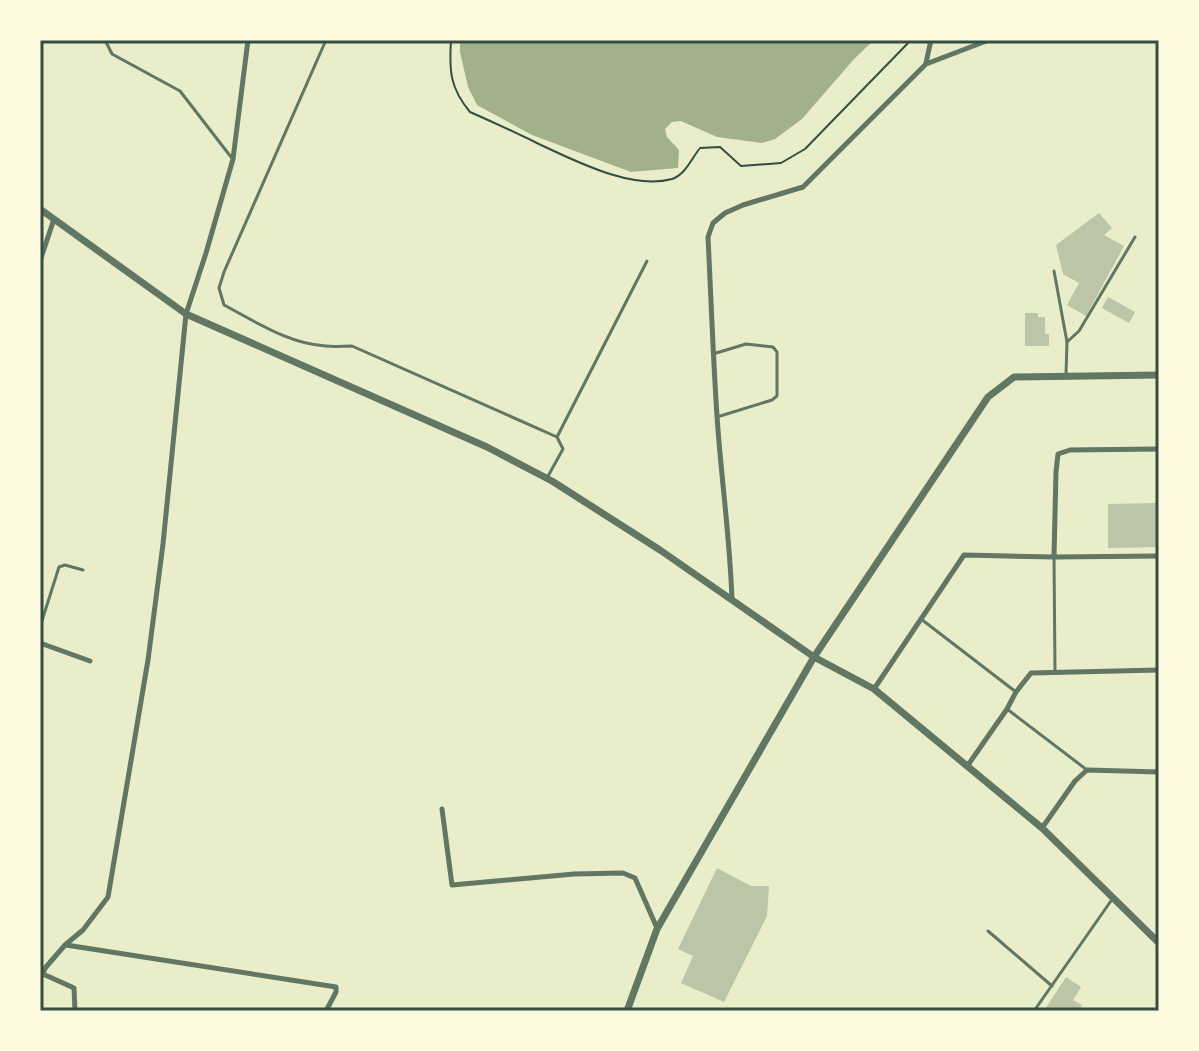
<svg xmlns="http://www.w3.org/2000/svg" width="1199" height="1051" font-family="'Asap Condensed',sans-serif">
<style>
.water{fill:#a3b18a}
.building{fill:#bcc5a7}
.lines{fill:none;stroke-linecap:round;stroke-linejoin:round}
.path{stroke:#344e41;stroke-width:2}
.service{stroke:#617663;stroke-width:3}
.minor{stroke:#617663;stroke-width:5}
.tertiary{stroke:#617663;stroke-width:7}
.neatline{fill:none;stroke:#344e41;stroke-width:3}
</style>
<rect width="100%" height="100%" fill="#e9edc9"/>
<path class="water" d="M 460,40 L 874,40 L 854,59 L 802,119 L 775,139 L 762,143 L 717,137 L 681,121 L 672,122 L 665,129 L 667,137 L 679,150 L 678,168 L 631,172 L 532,135 L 477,105 L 468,87 L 460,52 Z"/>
<g class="building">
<path d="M 1099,213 L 1112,228 L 1104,235 L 1124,246 L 1086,316 L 1067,305 L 1079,283 L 1063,274 L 1056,245 Z"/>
<path d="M 1108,297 L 1135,312 L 1129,323 L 1102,308 Z"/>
<path d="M 1025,313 L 1038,313 L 1038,317 L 1045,317 L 1045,334 L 1049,334 L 1049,346 L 1025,346 Z"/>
<path d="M 1159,503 L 1159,547 L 1108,548 L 1108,504 Z"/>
<path d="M 717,868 L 751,886 L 769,886 L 767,916 L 724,1002 L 681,983 L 693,956 L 678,949 Z"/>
<path d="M 1066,977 L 1081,987 L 1073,1000 L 1082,1005 L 1078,1011 L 1044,1011 Z"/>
</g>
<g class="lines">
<path class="path" d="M 451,40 C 449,71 450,88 470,112 C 495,123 519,134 543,146 C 578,162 632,190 672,179 C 685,175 692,158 700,148 L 720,147 L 741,166 L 781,163 L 805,149 L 911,40"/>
<g class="service">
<path d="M 105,40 L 112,54 L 180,91 L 231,157"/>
<path d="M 326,40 L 224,272 L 219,288 L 224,305 C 256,322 289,344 326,346 C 334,347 343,346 352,346 L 557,437 L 563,449 L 547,478"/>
<path d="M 1054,271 L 1067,342 L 1066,374"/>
<path d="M 1067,342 L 1079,331 L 1135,237"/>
<path d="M 713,354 L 746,344 L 773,347 L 777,352 L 777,396 L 772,400 L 717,417"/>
<path d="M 557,437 L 647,261"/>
<path d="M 1054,557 L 1055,672"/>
<path d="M 921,619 L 1016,692"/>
<path d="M 40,627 L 59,567 L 65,565 L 83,570"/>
<path d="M 1007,709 L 1087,770"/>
<path d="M 988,931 L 1052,986"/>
<path d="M 1034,1011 L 1113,898"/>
</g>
<g class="minor">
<path d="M 926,63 L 931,40"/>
<path d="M 40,261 L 54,219"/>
<path d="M 1054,557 L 1056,472 L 1058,454 L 1070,450 L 1159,449"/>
<path d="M 732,600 C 730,538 721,477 717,416 C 713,356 711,297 708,237 L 713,223 L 725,213 L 743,205 L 803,187 L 926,64 L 989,40"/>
<path d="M 40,643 L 90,661"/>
<path d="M 874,689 L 964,555 L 1054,557 L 1159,556"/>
<path d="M 968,765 L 1007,709 L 1016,692 L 1031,673 L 1159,670"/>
<path d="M 442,809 L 452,885 L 574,874 L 623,873 L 635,878 L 657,928"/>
<path d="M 1042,828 L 1075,781 L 1087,770 L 1159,772"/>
<path d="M 66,945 L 336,987 L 336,992 L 326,1011"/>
<path d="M 43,974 L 74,988 L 75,1011"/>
<path d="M 40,978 L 46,967 L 65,945 L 83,930 L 108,897 L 148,660 L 163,544 L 186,314 L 206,253 L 233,159 L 248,40"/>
</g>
<g class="tertiary">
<path d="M 40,209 L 186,314 L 487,447 L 552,481 L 660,550 L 814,657 L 874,689 L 1042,828 L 1159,943"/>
<path d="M 627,1011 L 657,929 L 814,657 L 988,397 L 1014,377 L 1159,375"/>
</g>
</g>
<rect width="1199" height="1051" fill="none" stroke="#fefae0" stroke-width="84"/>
<rect x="42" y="42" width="1115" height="967" class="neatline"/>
</svg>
